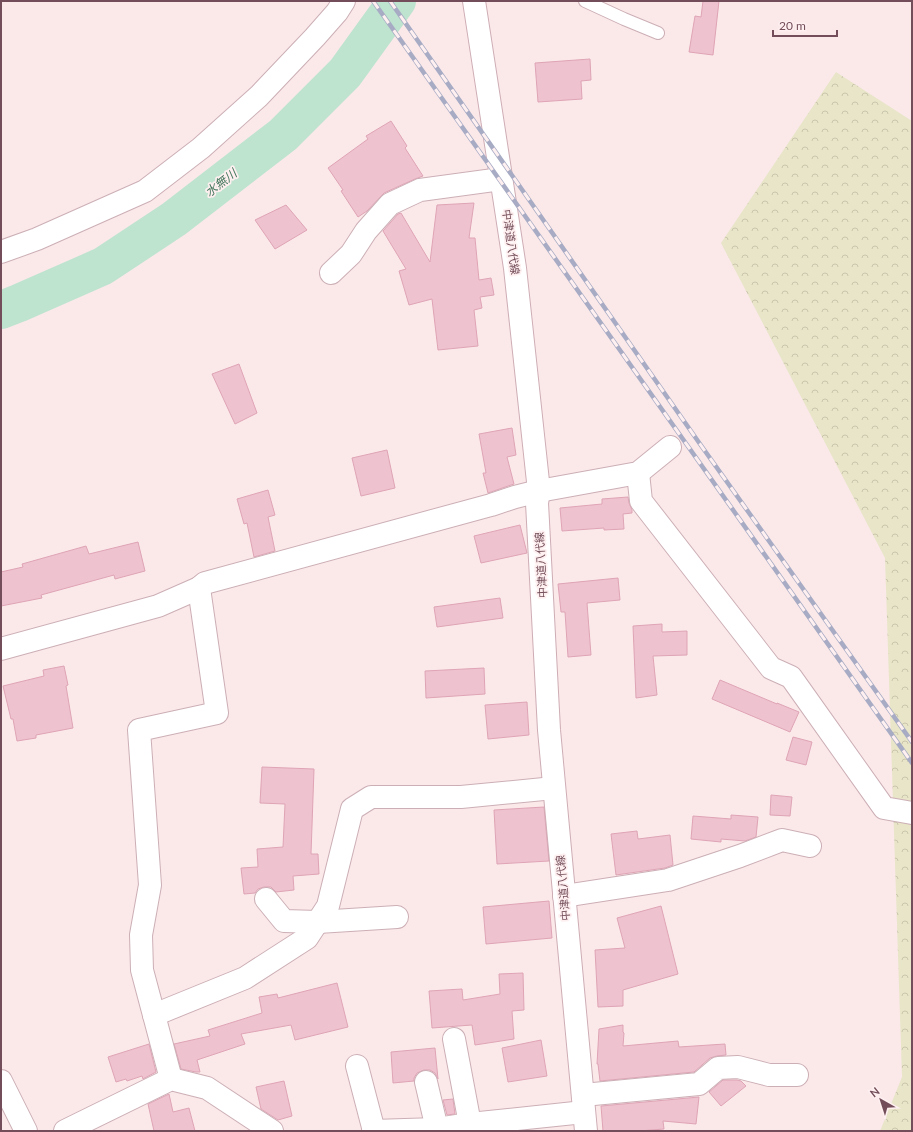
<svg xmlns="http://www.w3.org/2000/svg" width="913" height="1132" font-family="Lato,'Noto Sans JP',sans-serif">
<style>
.forest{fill:url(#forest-crowns)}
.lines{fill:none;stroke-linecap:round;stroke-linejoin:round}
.river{stroke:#bee3cf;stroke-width:38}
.building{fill:#eec2cf;stroke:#dfa4b6}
.lane-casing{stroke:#ccafb6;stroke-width:14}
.street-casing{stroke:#ccafb6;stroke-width:24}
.secondary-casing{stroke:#ceadb5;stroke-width:24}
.lane{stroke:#fff;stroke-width:12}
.street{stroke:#fff;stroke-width:22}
.secondary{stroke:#fff;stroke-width:22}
.rail-casing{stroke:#a7abc4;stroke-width:4.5}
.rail{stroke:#feeff0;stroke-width:3;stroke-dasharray:9;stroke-linecap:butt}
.labels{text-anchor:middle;stroke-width:3.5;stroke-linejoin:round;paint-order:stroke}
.street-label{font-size:11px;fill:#734e5a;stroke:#feeff0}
.water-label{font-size:12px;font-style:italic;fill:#43775c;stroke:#feeff0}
</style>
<defs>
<pattern id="forest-crowns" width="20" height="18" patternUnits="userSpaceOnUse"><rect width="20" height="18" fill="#e8e5c8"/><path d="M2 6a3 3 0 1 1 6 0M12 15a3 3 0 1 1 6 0" fill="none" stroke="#cac6ae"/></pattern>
</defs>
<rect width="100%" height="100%" fill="#fbe9ea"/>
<path class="forest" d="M 836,72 L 912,121 L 912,1131 L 880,1131 L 902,1077 L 885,558 L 721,243 Z"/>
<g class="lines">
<path class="river" d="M 1,310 L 19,303 L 103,266 L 174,219 L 283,135 L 345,73 L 397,1"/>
</g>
<g class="building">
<path d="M 703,1 L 719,1 L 713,55 L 689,52 L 695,16 L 701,17 Z"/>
<path d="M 590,59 L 591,80 L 581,81 L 582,99 L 538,102 L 535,63 Z"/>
<path d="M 391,121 L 407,146 L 405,148 L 423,176 L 415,179 L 384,193 L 367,211 L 358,217 L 341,191 L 343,190 L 328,168 L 368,139 L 366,136 Z"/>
<path d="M 474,203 L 469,238 L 475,238 L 479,280 L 491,278 L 494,295 L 480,297 L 482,308 L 474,310 L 478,346 L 438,350 L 432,299 L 409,305 L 399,271 L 406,269 L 383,231 L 398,214 L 401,213 L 430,262 L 437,205 Z"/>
<path d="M 286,205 L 307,230 L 275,249 L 255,220 Z"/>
<path d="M 239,364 L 257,413 L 235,424 L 212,374 Z"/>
<path d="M 512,428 L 516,455 L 507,457 L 514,484 L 488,493 L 483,473 L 486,473 L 479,434 Z"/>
<path d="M 387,450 L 395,488 L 361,496 L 352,458 Z"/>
<path d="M 268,490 L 275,515 L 268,517 L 275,551 L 254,557 L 247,523 L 244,524 L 237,499 Z"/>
<path d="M 628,497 L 629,503 L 632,510 L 632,513 L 623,514 L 624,529 L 604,530 L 604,528 L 562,531 L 560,508 L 602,504 L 602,499 Z"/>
<path d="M 520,525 L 527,553 L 481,563 L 474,536 Z"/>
<path d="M 138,542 L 145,571 L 115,579 L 114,575 L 41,595 L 42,598 L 1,606 L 1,572 L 23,567 L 22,564 L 86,546 L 89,554 Z"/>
<path d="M 618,578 L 620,600 L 587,603 L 591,655 L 568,657 L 565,612 L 561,612 L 558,584 Z"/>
<path d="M 500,598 L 503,618 L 437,627 L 434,607 Z"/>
<path d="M 662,624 L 662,632 L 687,631 L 687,655 L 653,656 L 657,695 L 636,698 L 633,626 Z"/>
<path d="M 64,666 L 68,685 L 66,686 L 73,728 L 36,735 L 36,738 L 17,741 L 13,719 L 11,719 L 3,686 L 44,676 L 43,670 Z"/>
<path d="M 484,668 L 485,694 L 426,698 L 425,671 Z"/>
<path d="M 720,680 L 777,704 L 777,703 L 799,712 L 790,732 L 712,699 Z"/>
<path d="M 527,702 L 529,735 L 488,739 L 485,705 Z"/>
<path d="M 793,737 L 812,742 L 806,765 L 786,760 Z"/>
<path d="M 262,767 L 314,769 L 311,854 L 318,854 L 319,874 L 293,876 L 294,890 L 276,892 L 271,887 L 264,887 L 258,889 L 255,893 L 244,894 L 241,868 L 258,867 L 257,849 L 283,847 L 285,804 L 260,803 Z"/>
<path d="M 771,795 L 792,797 L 790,816 L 770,815 Z"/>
<path d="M 544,807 L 549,861 L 497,864 L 494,810 Z"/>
<path d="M 731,815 L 758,817 L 756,837 L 745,841 L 721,839 L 721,842 L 691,839 L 693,816 L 731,819 Z"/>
<path d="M 637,831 L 638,839 L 670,835 L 673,865 L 665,868 L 616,875 L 611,834 Z"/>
<path d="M 549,901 L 552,938 L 486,944 L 483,907 Z"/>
<path d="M 661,906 L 678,974 L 623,990 L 623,1006 L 598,1007 L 595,950 L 625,948 L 617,918 Z"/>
<path d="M 523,973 L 524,1010 L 512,1011 L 514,1039 L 475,1045 L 472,1025 L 432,1028 L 429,991 L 462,989 L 463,1000 L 500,994 L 499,974 Z"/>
<path d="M 337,983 L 348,1027 L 295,1040 L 291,1025 L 241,1034 L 245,1044 L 197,1060 L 200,1072 L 196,1072 L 181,1069 L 174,1044 L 210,1036 L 208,1030 L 262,1013 L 259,997 L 277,994 L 278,998 Z"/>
<path d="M 623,1025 L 623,1032 L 624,1033 L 623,1046 L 678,1041 L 679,1047 L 725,1044 L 726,1055 L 717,1056 L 710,1058 L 694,1072 L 600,1081 L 598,1064 L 597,1064 L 599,1029 Z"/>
<path d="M 541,1040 L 547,1076 L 508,1082 L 502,1048 Z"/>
<path d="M 149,1044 L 156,1072 L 143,1079 L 142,1076 L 127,1081 L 126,1079 L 116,1082 L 108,1057 Z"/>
<path d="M 435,1048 L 438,1079 L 435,1073 L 430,1070 L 424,1070 L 417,1073 L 414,1078 L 414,1081 L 393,1083 L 391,1052 Z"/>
<path d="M 723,1080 L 737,1080 L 741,1081 L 746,1086 L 721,1106 L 709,1092 Z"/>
<path d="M 284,1081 L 292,1116 L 278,1120 L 261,1109 L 256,1087 Z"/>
<path d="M 169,1094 L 173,1112 L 189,1108 L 195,1131 L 154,1131 L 148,1104 Z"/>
<path d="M 699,1097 L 696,1124 L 663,1121 L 664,1129 L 639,1131 L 603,1131 L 601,1106 Z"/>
<path d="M 453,1099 L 455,1114 L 447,1115 L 443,1100 Z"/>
</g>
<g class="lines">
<defs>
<path id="lane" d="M 585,1 L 624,19 L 658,33"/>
<g id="street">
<path d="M 1,252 L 37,239 L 145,191 L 201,148 L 259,96 L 315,37 L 337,12 L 344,1"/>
<path d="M 331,273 L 351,254 L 366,231 L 390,204 L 420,190 L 501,179"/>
<path d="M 638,473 L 641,501 L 771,668 L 791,677 L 884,808 L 912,813"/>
<path d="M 1,649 L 158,606 L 199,588 L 205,583 L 491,505 L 515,497 L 539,491 L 638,473 L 670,447"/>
<path d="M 564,896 L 668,880 L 740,856 L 782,840 L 810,846"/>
<path d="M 266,899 L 284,921 L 318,922 L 397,917"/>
<path d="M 154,1015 L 245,978 L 307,938 L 328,906 L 352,809 L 371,797 L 461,797 L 554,788"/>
<path d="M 454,1039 L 470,1124"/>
<path d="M 357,1066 L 374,1131"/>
<path d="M 171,1079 L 142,970 L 141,935 L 150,885 L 139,730 L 217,713 L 199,588"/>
<path d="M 1,1081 L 26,1131"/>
<path d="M 426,1082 L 437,1129"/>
<path d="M 583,1095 L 699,1084 L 718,1068 L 738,1067 L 769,1075 L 797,1075"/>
<path d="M 65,1131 L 171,1079 L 207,1088 L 272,1131"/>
<path d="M 373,1131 L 437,1129 L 470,1124 L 584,1112"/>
</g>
<path id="secondary" d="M 474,1 L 515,268 L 539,491 L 537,503 L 549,730 L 586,1131"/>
</defs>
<use href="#lane" class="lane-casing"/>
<use href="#street" class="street-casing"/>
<use href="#secondary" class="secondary-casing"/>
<use href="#lane" class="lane"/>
<use href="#street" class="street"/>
<use href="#secondary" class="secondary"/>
<defs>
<g id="rail">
<path d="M 373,1 L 912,763"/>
<path d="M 390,1 L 700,444 L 912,742"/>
</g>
</defs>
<use href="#rail" class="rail-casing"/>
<use href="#rail" class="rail"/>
</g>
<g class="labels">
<g class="street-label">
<text transform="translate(511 242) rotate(82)" y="4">中津道八代線</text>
<text transform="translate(541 565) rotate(-93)" y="4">中津道八代線</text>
<text transform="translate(563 888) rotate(-95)" y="4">中津道八代線</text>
</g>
<g class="water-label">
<text transform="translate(221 183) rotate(-38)" y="4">水無川</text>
</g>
</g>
<rect width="913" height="1132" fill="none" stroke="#734e5a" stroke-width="4"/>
<g transform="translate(881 1100) rotate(321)" stroke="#feeff0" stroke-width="3" paint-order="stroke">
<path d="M0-3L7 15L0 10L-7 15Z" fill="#734e5a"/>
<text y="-6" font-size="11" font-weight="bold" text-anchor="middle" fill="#734e5a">N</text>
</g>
<path d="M773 30v6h64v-6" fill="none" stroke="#734e5a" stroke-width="2"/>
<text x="779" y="30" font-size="12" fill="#734e5a" stroke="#feeff0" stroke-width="3" paint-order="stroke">20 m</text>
</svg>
